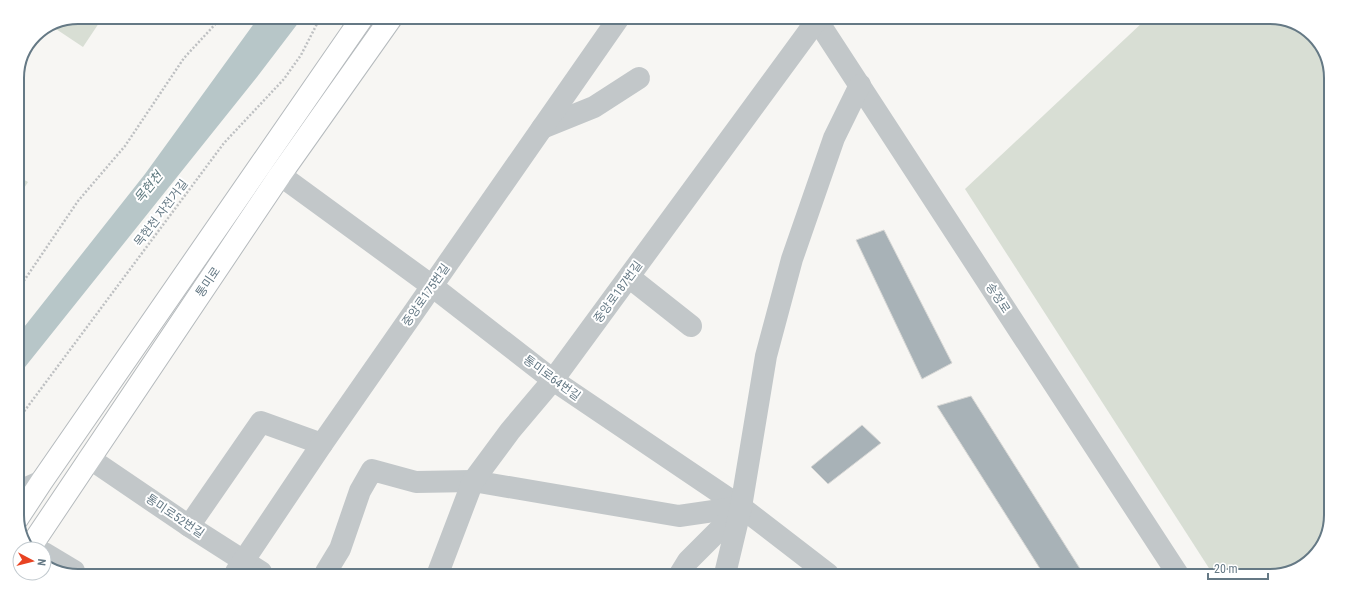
<svg xmlns="http://www.w3.org/2000/svg" width="1348" height="593" font-family="'Roboto Condensed','Noto Sans KR',sans-serif">
<style>
.green{fill:#d8ded4}
.water{fill:#b7c6c8}
.building{fill:#a8b2b7;stroke:#d8d8d6}
.lines{fill:none;stroke-linecap:round;stroke-linejoin:round}
.major-casing{stroke:#b5babd;stroke-width:24}
.path{stroke:#bec0c2;stroke-width:2.5;stroke-dasharray:2 2;stroke-linecap:butt}
.minor{stroke:#c2c7c9;stroke-width:22}
.major{stroke:#fff;stroke-width:22}
.labels{text-anchor:middle;stroke-width:4;stroke-linejoin:round;paint-order:stroke}
.street-label{font-size:12px;fill:#657985;stroke:#fff}
.water-label{font-size:13px;font-style:italic;fill:#607b81;stroke:#fff}
.rim{fill:none;stroke:#657985;stroke-width:2}
</style>
<rect width="100%" height="100%" fill="#f7f6f3"/>
<g class="green">
<path d="M 79,17 L 103,17 L 83,47 L 53,27 Z"/>
<path d="M 1144,21 L 1293,22 L 1321,44 L 1331,75 L 1326,538 L 1303,566 L 1270,576 L 1214,576 L 965,189 Z"/>
<path d="M 17,176 L 28,182 L 17,199 Z"/>
</g>
<path class="water" d="M 258,18 L 302,18 L 257,77 L 17,377 L 17,336 L 145,174 Z"/>
<g class="building">
<path d="M 884,230 L 952,363 L 922,379 L 856,240 Z"/>
<path d="M 971,396 L 1084,575 L 1044,575 L 937,406 Z"/>
<path d="M 862,425 L 881,443 L 828,484 L 811,467 Z"/>
</g>
<g class="lines">
<defs>
<g id="major">
<path d="M 17,519 L 42,481 L 362,18"/>
<path d="M 29,549 L 280,175 L 391,18"/>
</g>
</defs>
<use href="#major" class="major-casing"/>
<g class="path">
<path d="M 17,291 L 78,201 L 125,146 L 184,58 L 221,18"/>
<path d="M 17,405 L 25,411"/>
<path d="M 17,421 L 224,143 L 284,79 L 301,55 L 320,18"/>
</g>
<g class="minor">
<path d="M 817,20 L 1179,576"/>
<path d="M 542,128 L 594,107 L 639,78"/>
<path d="M 280,175 L 432,286 L 553,380 L 741,507 L 828,574"/>
<path d="M 629,277 L 691,326"/>
<path d="M 89,458 L 189,526 L 261,572"/>
<path d="M 17,492 L 42,481"/>
<path d="M 189,526 L 261,422 L 322,444"/>
<path d="M 44,553 L 74,571"/>
<path d="M 236,572 L 322,444 L 618,19"/>
<path d="M 326,572 L 340,549 L 360,491 L 372,470 L 416,482 L 473,481 L 679,516 L 741,507"/>
<path d="M 438,573 L 473,481 L 510,431 L 553,380 L 817,20"/>
<path d="M 680,574 L 688,561 L 741,508"/>
<path d="M 725,574 L 741,507 L 766,356 L 792,259 L 834,138 L 860,85"/>
</g>
<use href="#major" class="major"/>
</g>
<g class="labels">
<g class="street-label">
<text transform="translate(161 213) rotate(-53)" y="4">목현천 자전거길</text>
<text transform="translate(208 282) rotate(-56)" y="4">통미로</text>
<text transform="translate(618 292) rotate(-54)" y="4">중앙로187번길</text>
<text transform="translate(426 295) rotate(-55)" y="4">중앙로175번길</text>
<text transform="translate(998 298) rotate(57)" y="4">송정로</text>
<text transform="translate(552 378) rotate(36)" y="4">통미로64번길</text>
<text transform="translate(175 516) rotate(34)" y="4">통미로52번길</text>
</g>
<g class="water-label">
<text transform="translate(148 187) rotate(-51)" y="5">목현천</text>
</g>
</g>
<path d="M0 0H1348V593H0ZM78 24H1270A54 54 0 0 1 1324 78V515A54 54 0 0 1 1270 569H78A54 54 0 0 1 24 515V78A54 54 0 0 1 78 24Z" fill="#fff" fill-rule="evenodd"/>
<path class="rim" d="M78 24H1270A54 54 0 0 1 1324 78V515A54 54 0 0 1 1270 569H78A54 54 0 0 1 24 515V78A54 54 0 0 1 78 24Z"/>
<g transform="translate(32 561) rotate(97)"><circle r="19" fill="#ffffff" stroke="#c1c9ce"/>
<path d="M0-3L7 15L0 10L-7 15Z" fill="#e84322"/>
<text y="-6" font-size="11" font-weight="bold" text-anchor="middle" fill="#657985">N</text>
</g>
<path d="M1208 573v6h60v-6" fill="none" stroke="#657985" stroke-width="2"/>
<text x="1214" y="573" font-size="12" fill="#657985" stroke="#ffffff" stroke-width="3" paint-order="stroke">20 m</text>
</svg>
